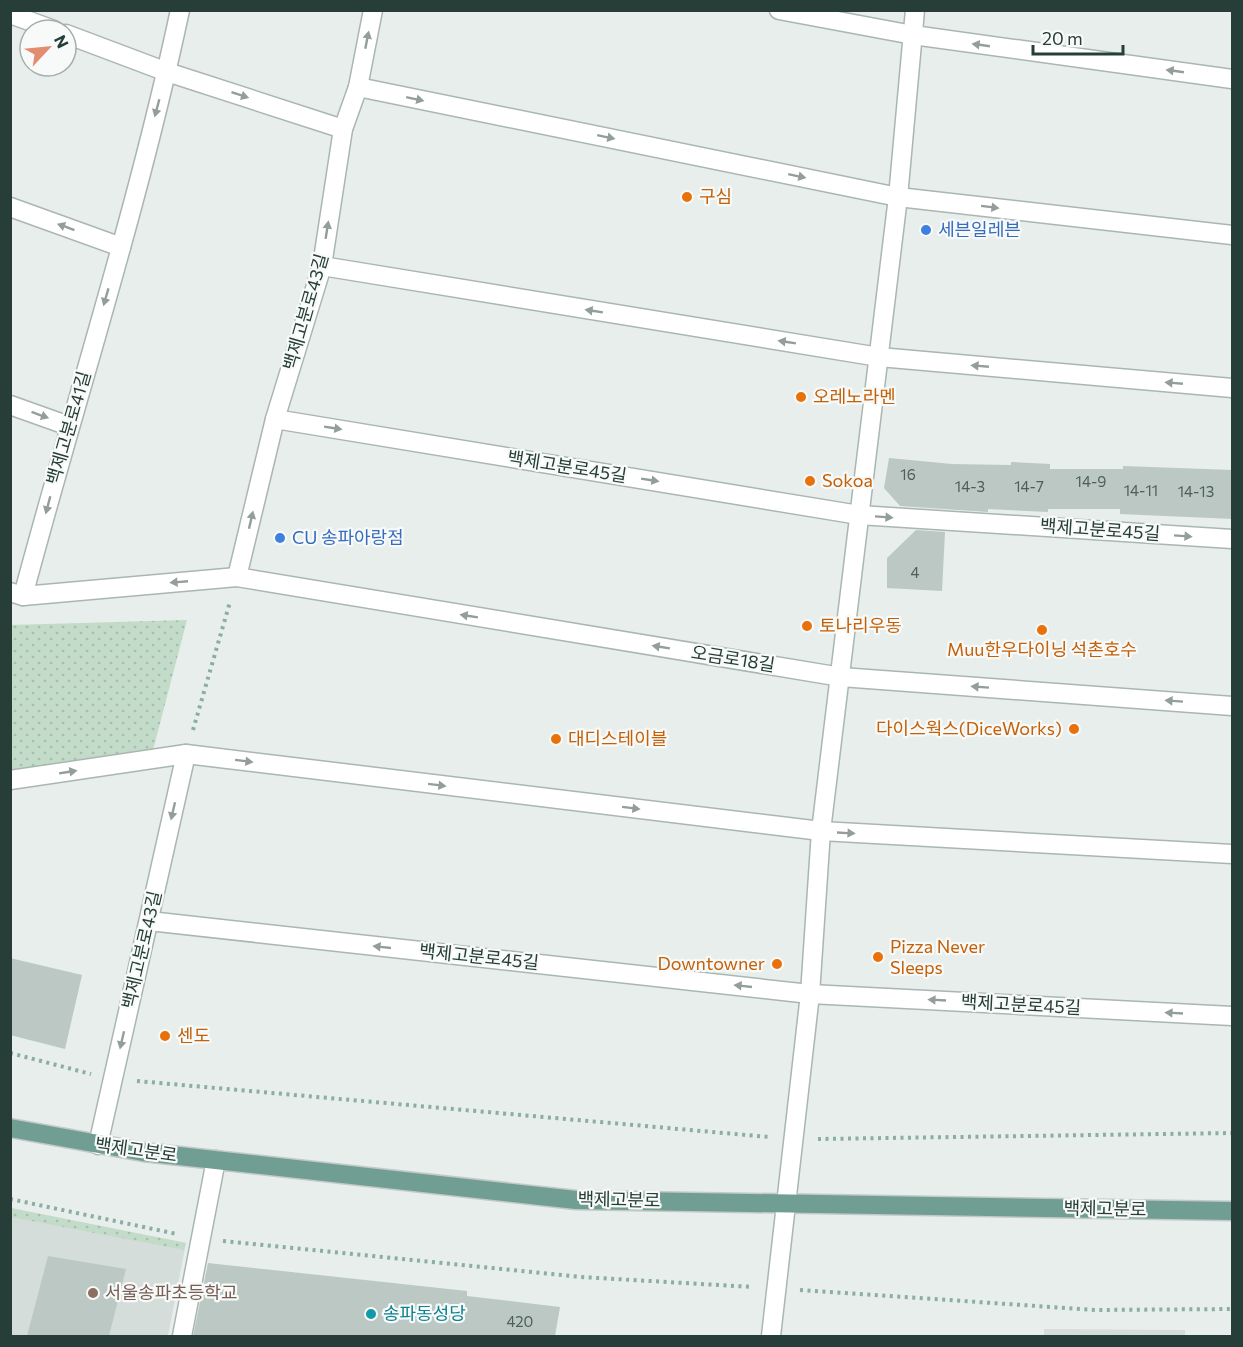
<svg xmlns="http://www.w3.org/2000/svg" width="1243" height="1347" font-family="Commissioner,'Noto Sans KR',sans-serif">
<style>
.built{fill:#d5ddda}
.park{fill:url(#park-dots)}
.building{fill:#bcc8c4}
.lines{fill:none;stroke-linecap:round;stroke-linejoin:round}
.minor-casing{stroke:#aab6b2;stroke-width:21}
.major-casing{stroke:#c3c9c7;stroke-width:21}
.path{stroke:#8bada2;stroke-width:4;stroke-dasharray:3 4.5;stroke-linecap:butt}
.minor{stroke:#fff;stroke-width:18}
.major{stroke:#719e92;stroke-width:18}
.oneway{fill:#939e9c}
.food-dot{fill:#e8710a;stroke:#f7faf9;stroke-width:2}
.shop-dot{fill:#3f7fe0;stroke:#f7faf9;stroke-width:2}
.education-dot{fill:#8d6e63;stroke:#f7faf9;stroke-width:2}
.culture-dot{fill:#0f9aa8;stroke:#f7faf9;stroke-width:2}
.labels{text-anchor:middle;stroke-width:4.5;stroke-linejoin:round;paint-order:stroke}
.number-label{font-size:15px;fill:#4c605b}
.food-label{font-size:18px;fill:#c56008;stroke:#f7faf9;text-anchor:start}
.shop-label{font-size:18px;fill:#366cbe;stroke:#f7faf9;text-anchor:start}
.street-label{font-size:18px;fill:#273e38;stroke:#f7faf9}
.education-label{font-size:18px;fill:#785e54;stroke:#f7faf9;text-anchor:start}
.culture-label{font-size:18px;fill:#0d838f;stroke:#f7faf9;text-anchor:start}
</style>
<defs>
<pattern id="park-dots" width="8" height="8" patternUnits="userSpaceOnUse" patternTransform="scale(1.5)"><rect width="8" height="8" fill="#c3dcc9"/><path d="M2 2h.1M6 6h.1" fill="none" stroke="#a8bead" stroke-width="1.8" stroke-linecap="round"/></pattern>
</defs>
<rect width="100%" height="100%" fill="#e7eeeb"/>
<g class="built">
<path d="M 10,1208 L 186,1243 L 168,1336 L 11,1336 Z"/>
<path d="M 1044,1329 L 1185,1330 L 1185,1336 L 1044,1336 Z"/>
</g>
<g class="park">
<path d="M 187,620 L 152,754 L 11,774 L 10,625 Z"/>
<path d="M 11,1208 L 186,1243 L 184,1250 L 11,1217 Z"/>
</g>
<g class="building">
<path d="M 889,458 L 952,464 L 1011,465 L 1011,462 L 1050,464 L 1050,469 L 1123,469 L 1123,466 L 1233,470 L 1233,519 L 1120,514 L 1120,509 L 1048,509 L 1048,512 L 988,509 L 988,512 L 900,506 L 884,488 Z"/>
<path d="M 916,530 L 945,532 L 942,591 L 887,588 L 887,558 Z"/>
<path d="M 10,958 L 82,975 L 65,1049 L 10,1035 Z"/>
<path d="M 48,1256 L 126,1269 L 109,1336 L 27,1336 Z"/>
<path d="M 208,1263 L 467,1291 L 467,1296 L 560,1307 L 555,1336 L 193,1336 Z"/>
</g>
<g class="lines">
<defs>
<g id="minor">
<path d="M 779,10 L 913,35 L 1232,79"/>
<path d="M 10,14 L 54,30"/>
<path d="M 66,34 L 167,72 L 343,129"/>
<path d="M 358,87 L 898,197 L 1232,235"/>
<path d="M 10,207 L 121,247"/>
<path d="M 322,266 L 879,357 L 1232,388"/>
<path d="M 10,405 L 69,426"/>
<path d="M 275,419 L 859,515 L 1232,539"/>
<path d="M 237,577 L 275,419 L 322,266 L 343,129 L 358,87 L 373,10"/>
<path d="M 10,592 L 23,596 L 237,577 L 841,677 L 1232,706"/>
<path d="M 23,596 C 75,401 138,208 180,10"/>
<path d="M 10,780 L 186,754 L 821,831 L 1232,854"/>
<path d="M 149,921 L 810,994 L 1232,1016"/>
<path d="M 98,1145 L 186,754"/>
<path d="M 182,1336 L 216,1160"/>
<path d="M 771,1336 L 810,994 L 821,831 L 898,197 L 915,10"/>
</g>
<path id="major" d="M 10,1128 L 143,1152 L 576,1200 L 1232,1211"/>
</defs>
<use href="#minor" class="minor-casing"/>
<use href="#major" class="major-casing"/>
<g class="path">
<path d="M 193,730 L 230,602"/>
<path d="M 10,1053 L 91,1074"/>
<path d="M 137,1081 L 769,1137"/>
<path d="M 818,1139 L 1232,1133"/>
<path d="M 10,1199 L 177,1234"/>
<path d="M 223,1241 L 581,1277 L 753,1287"/>
<path d="M 800,1290 L 1096,1310 L 1232,1309"/>
</g>
<use href="#minor" class="minor"/>
<use href="#major" class="major"/>
</g>
<defs><path id="oneway-solid" d="M-6-.8H1V-3.2L6.5 0L1 3.2V.8H-6Z" transform="scale(1.5)"/></defs>
<g class="oneway">
<use href="#oneway-solid" transform="translate(367 40) rotate(-79)"/>
<use href="#oneway-solid" transform="translate(981 45) rotate(-172)"/>
<use href="#oneway-solid" transform="translate(1175 71) rotate(-172)"/>
<use href="#oneway-solid" transform="translate(240 95) rotate(18)"/>
<use href="#oneway-solid" transform="translate(415 99) rotate(12)"/>
<use href="#oneway-solid" transform="translate(157 108) rotate(105)"/>
<use href="#oneway-solid" transform="translate(606 137) rotate(12)"/>
<use href="#oneway-solid" transform="translate(797 176) rotate(12)"/>
<use href="#oneway-solid" transform="translate(990 207) rotate(7)"/>
<use href="#oneway-solid" transform="translate(66 227) rotate(-160)"/>
<use href="#oneway-solid" transform="translate(327 230) rotate(-81)"/>
<use href="#oneway-solid" transform="translate(106 297) rotate(106)"/>
<use href="#oneway-solid" transform="translate(594 311) rotate(-171)"/>
<use href="#oneway-solid" transform="translate(787 342) rotate(-171)"/>
<use href="#oneway-solid" transform="translate(980 366) rotate(-175)"/>
<use href="#oneway-solid" transform="translate(1174 383) rotate(-175)"/>
<use href="#oneway-solid" transform="translate(40 415) rotate(20)"/>
<use href="#oneway-solid" transform="translate(333 428) rotate(9)"/>
<use href="#oneway-solid" transform="translate(650 480) rotate(9)"/>
<use href="#oneway-solid" transform="translate(48 505) rotate(105)"/>
<use href="#oneway-solid" transform="translate(884 517) rotate(4)"/>
<use href="#oneway-solid" transform="translate(251 520) rotate(-77)"/>
<use href="#oneway-solid" transform="translate(1183 536) rotate(4)"/>
<use href="#oneway-solid" transform="translate(179 582) rotate(175)"/>
<use href="#oneway-solid" transform="translate(469 616) rotate(-171)"/>
<use href="#oneway-solid" transform="translate(661 647) rotate(-171)"/>
<use href="#oneway-solid" transform="translate(980 687) rotate(-176)"/>
<use href="#oneway-solid" transform="translate(1174 701) rotate(-176)"/>
<use href="#oneway-solid" transform="translate(244 761) rotate(7)"/>
<use href="#oneway-solid" transform="translate(68 772) rotate(-9)"/>
<use href="#oneway-solid" transform="translate(437 785) rotate(7)"/>
<use href="#oneway-solid" transform="translate(631 808) rotate(7)"/>
<use href="#oneway-solid" transform="translate(173 811) rotate(103)"/>
<use href="#oneway-solid" transform="translate(846 833) rotate(3)"/>
<use href="#oneway-solid" transform="translate(382 947) rotate(-174)"/>
<use href="#oneway-solid" transform="translate(743 986) rotate(-174)"/>
<use href="#oneway-solid" transform="translate(937 1000) rotate(-177)"/>
<use href="#oneway-solid" transform="translate(1174 1013) rotate(-177)"/>
<use href="#oneway-solid" transform="translate(122 1040) rotate(103)"/>
</g>
<g class="food-dot">
<circle cx="687" cy="197" r="6"/>
<circle cx="801" cy="397" r="6"/>
<circle cx="810" cy="481" r="6"/>
<circle cx="807" cy="626" r="6"/>
<circle cx="1042" cy="630" r="6"/>
<circle cx="1074" cy="729" r="6"/>
<circle cx="556" cy="739" r="6"/>
<circle cx="878" cy="957" r="6"/>
<circle cx="777" cy="964" r="6"/>
<circle cx="165" cy="1036" r="6"/>
</g>
<g class="shop-dot">
<circle cx="926" cy="230" r="6"/>
<circle cx="280" cy="538" r="6"/>
</g>
<circle class="education-dot" cx="93" cy="1293" r="6"/>
<circle class="culture-dot" cx="371" cy="1314" r="6"/>
<g class="labels">
<g class="number-label">
<text x="908" y="480">16</text>
<text x="1091" y="487">14-9</text>
<text x="970" y="492">14-3</text>
<text x="1029" y="492">14-7</text>
<text x="1141" y="496">14-11</text>
<text x="1196" y="497">14-13</text>
<text x="915" y="578">4</text>
<text x="520" y="1327">420</text>
</g>
<g class="food-label">
<text x="699" y="203">구심</text>
<text x="813" y="403">오레노라멘</text>
<text x="822" y="487">Sokoa</text>
<text x="819" y="632">토나리우동</text>
<text x="1042" y="656" text-anchor="middle">Muu한우다이닝 석촌호수</text>
<text x="1062" y="735" text-anchor="end">다이스웍스(DiceWorks)</text>
<text x="568" y="745">대디스테이블</text>
<text x="890" y="953">Pizza Never<tspan x="890" dy="21">Sleeps</tspan></text>
<text x="765" y="970" text-anchor="end">Downtowner</text>
<text x="177" y="1042">센도</text>
</g>
<g class="shop-label">
<text x="938" y="236">세븐일레븐</text>
<text x="292" y="544">CU 송파아랑점</text>
</g>
<g class="street-label">
<text transform="translate(306 312) rotate(-74)" y="6">백제고분로43길</text>
<text transform="translate(69 428) rotate(-74)" y="6">백제고분로41길</text>
<text transform="translate(567 467) rotate(9)" y="6">백제고분로45길</text>
<text transform="translate(1100 530) rotate(4)" y="6">백제고분로45길</text>
<text transform="translate(733 659) rotate(9)" y="6">오금로18길</text>
<text transform="translate(142 950) rotate(-77)" y="6">백제고분로43길</text>
<text transform="translate(479 957) rotate(6)" y="6">백제고분로45길</text>
<text transform="translate(1021 1005) rotate(3)" y="6">백제고분로45길</text>
<text transform="translate(136 1150) rotate(8)" y="6">백제고분로</text>
<text transform="translate(619 1200) rotate(1)" y="6">백제고분로</text>
<text transform="translate(1105 1209) rotate(1)" y="6">백제고분로</text>
</g>
<g class="education-label">
<text x="105" y="1299">서울송파초등학교</text>
</g>
<g class="culture-label">
<text x="383" y="1320">송파동성당</text>
</g>
</g>
<rect width="1243" height="1347" fill="none" stroke="#273e38" stroke-width="24"/>
<g transform="translate(48 48) rotate(64)"><circle r="28" fill="#f7faf9" stroke="#a4afac" stroke-width="1.5"/>
<path d="M0-4.5L10 22L0 15L-10 22Z" fill="#e28c70"/>
<text y="-9" font-size="16" font-weight="bold" text-anchor="middle" fill="#273e38">N</text>
</g>
<path d="M1033 45v9h90v-9" fill="none" stroke="#273e38" stroke-width="3"/>
<text x="1042" y="45" font-size="18" fill="#273e38" stroke="#f7faf9" stroke-width="4.5" paint-order="stroke">20 m</text>
</svg>
